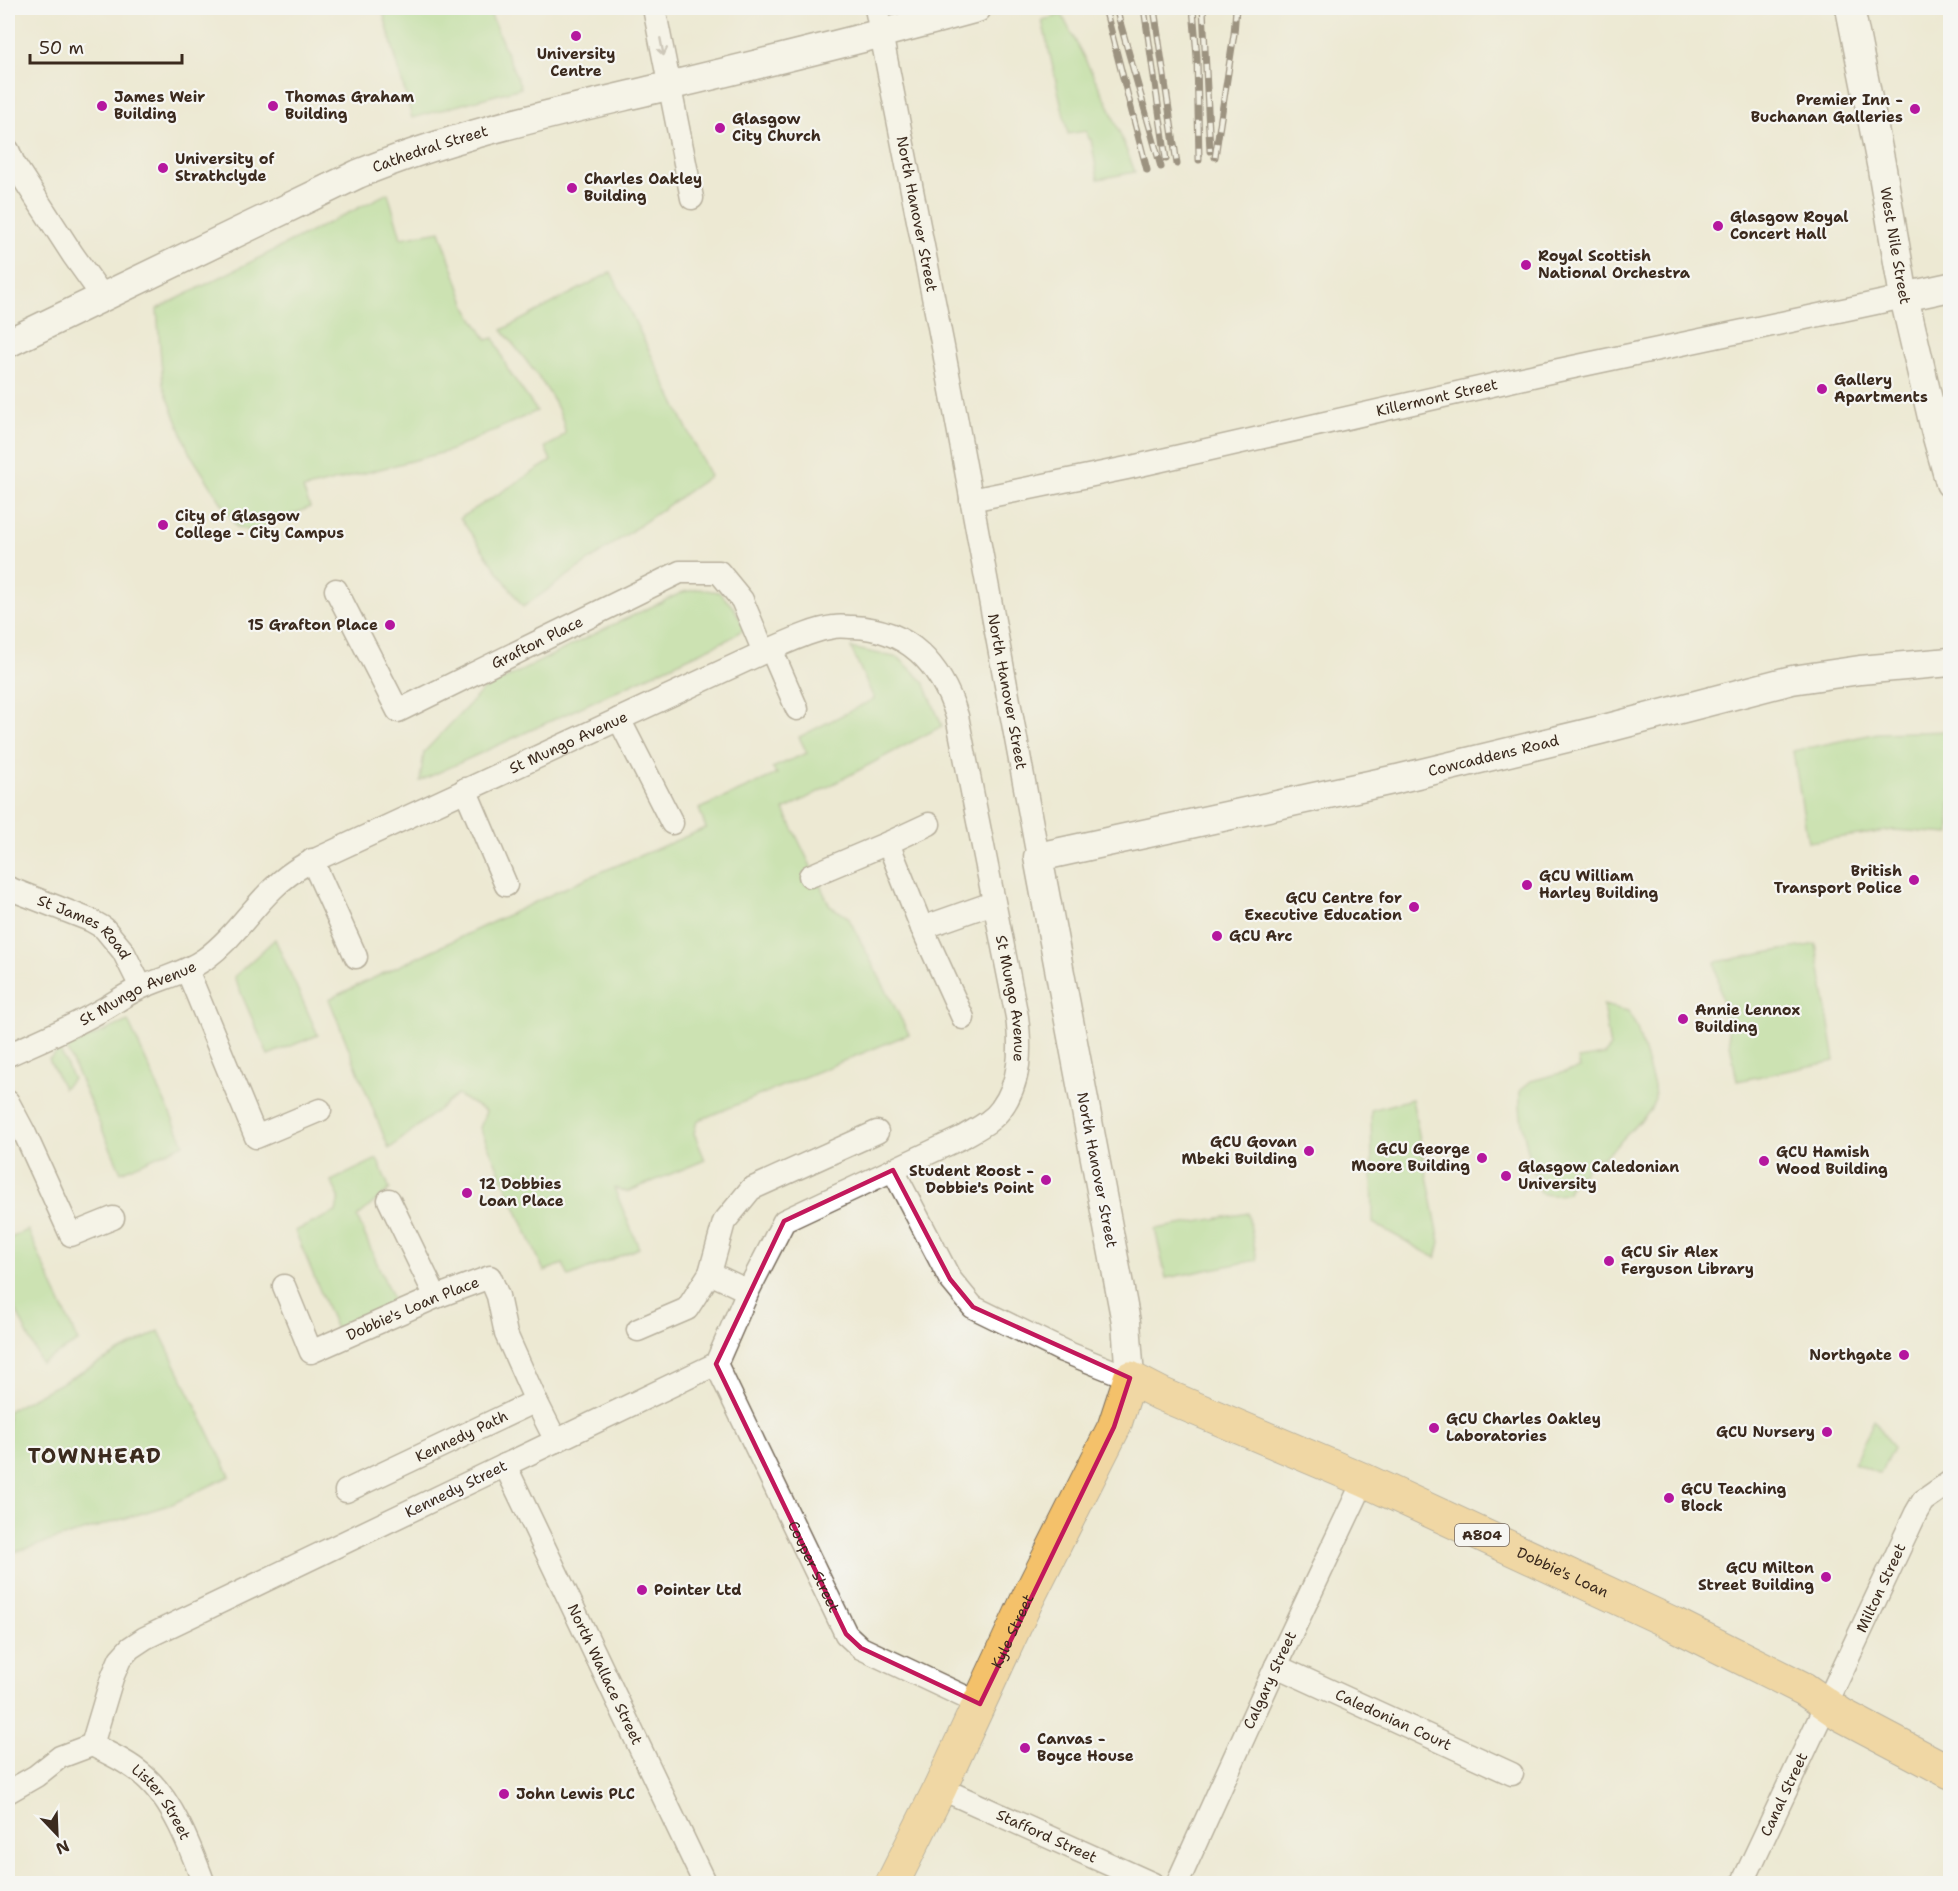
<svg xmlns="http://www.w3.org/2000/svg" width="1958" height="1891" font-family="'Shantell Sans',sans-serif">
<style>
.green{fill:#a4da8b;stroke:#708254;stroke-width:1.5}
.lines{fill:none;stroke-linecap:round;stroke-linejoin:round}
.minor-casing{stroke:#796d5d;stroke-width:25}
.tertiary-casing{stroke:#796d5d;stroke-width:31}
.primary-casing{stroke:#796d5d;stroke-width:35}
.minor{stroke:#fff;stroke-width:22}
.tertiary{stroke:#fff;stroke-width:28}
.primary{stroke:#f4c16a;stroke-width:33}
.rail-casing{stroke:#3b2a1e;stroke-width:7}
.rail{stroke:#f6f6f2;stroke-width:4.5;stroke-dasharray:14;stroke-linecap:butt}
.oneway{stroke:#a79f9a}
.marked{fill:none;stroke:#c2185b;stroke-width:4.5;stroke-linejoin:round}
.poi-dot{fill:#b5179e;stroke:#f6f6f2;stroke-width:2}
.labels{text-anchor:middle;stroke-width:4.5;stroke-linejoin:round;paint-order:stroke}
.shield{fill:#f6f6f2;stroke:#73675e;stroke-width:1.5}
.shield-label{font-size:14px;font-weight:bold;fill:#3b2a1e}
.poi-label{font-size:15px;font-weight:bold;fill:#3b2a1e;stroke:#f6f6f2;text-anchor:start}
.street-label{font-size:15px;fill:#3b2a1e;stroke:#f6f6f2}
.district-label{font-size:21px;font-weight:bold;letter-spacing:1.5px;fill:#3b2a1e;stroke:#f6f6f2}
</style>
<rect width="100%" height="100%" fill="#f6f6f2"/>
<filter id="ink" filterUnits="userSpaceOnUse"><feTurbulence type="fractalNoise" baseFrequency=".0167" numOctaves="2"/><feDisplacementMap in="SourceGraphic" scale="12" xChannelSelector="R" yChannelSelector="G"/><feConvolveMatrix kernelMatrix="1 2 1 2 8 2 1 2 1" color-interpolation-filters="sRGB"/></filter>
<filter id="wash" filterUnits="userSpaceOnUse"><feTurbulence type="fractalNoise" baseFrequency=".008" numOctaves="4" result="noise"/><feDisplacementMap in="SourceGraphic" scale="24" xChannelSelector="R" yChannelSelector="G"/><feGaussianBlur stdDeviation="1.35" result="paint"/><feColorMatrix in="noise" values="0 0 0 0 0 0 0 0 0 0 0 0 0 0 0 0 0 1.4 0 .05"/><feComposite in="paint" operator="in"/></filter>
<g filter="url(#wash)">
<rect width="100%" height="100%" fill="#ede9d3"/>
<g class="green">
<path d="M 382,8 L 488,8 L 521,88 L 412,118 Z"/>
<path d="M 1062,15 L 1109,106 L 1135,172 L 1098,179 L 1091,139 L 1089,139 L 1086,131 L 1068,134 L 1042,20 Z"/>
<path d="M 388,193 L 401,238 L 440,231 L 467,309 L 487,340 L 494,338 L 508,370 L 537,411 L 449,451 L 303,489 L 310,507 L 269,525 L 264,536 L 237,527 L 189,452 L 163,385 L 157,309 Z"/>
<path d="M 611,272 L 710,476 L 523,607 L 460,518 L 551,461 L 545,447 L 557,441 L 565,433 C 564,403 521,355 502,330 Z"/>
<path d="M 699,589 L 719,592 L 734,608 L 745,628 L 729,639 L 420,781 L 424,752 L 483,690 L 606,628 L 683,592 Z"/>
<path d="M 851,648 L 899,658 L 924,682 L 942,726 L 784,810 L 830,906 L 848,917 L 909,1034 L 697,1121 L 694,1133 L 705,1160 L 627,1192 L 614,1188 L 639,1248 L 569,1277 L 563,1264 L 544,1271 L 480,1128 L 486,1111 L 457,1095 L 389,1149 L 329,999 L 582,880 L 706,828 L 699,809 L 777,774 L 772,768 L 807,753 L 799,737 L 874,699 Z"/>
<path d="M 1950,731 L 1950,834 L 1894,830 L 1808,842 L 1793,751 L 1878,733 Z"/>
<path d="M 275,939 L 318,1035 L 268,1055 L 234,977 Z"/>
<path d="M 1816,944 L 1835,1061 L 1737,1081 L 1715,962 Z"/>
<path d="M 1603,1005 L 1628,1011 L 1637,1028 L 1654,1086 L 1655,1099 L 1650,1111 L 1614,1148 L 1602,1158 L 1591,1159 L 1583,1174 L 1573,1178 L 1568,1193 C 1557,1196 1550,1196 1540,1193 C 1531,1160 1518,1124 1520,1090 L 1531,1081 L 1580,1068 L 1578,1059 L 1604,1055 L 1610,1048 Z"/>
<path d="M 128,1021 L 184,1144 L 121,1172 L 66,1048 Z"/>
<path d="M 60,1051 L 73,1079 L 63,1088 L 49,1059 Z"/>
<path d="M 1412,1099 L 1440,1242 L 1436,1258 L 1373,1223 L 1371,1110 Z"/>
<path d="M 377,1159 L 390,1189 L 357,1217 L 394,1302 L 336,1329 L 295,1231 L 336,1212 L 339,1197 L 331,1181 Z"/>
<path d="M 1248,1213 L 1257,1260 L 1166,1278 L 1155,1229 Z"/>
<path d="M 28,1230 L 78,1342 L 41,1363 L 8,1293 L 8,1239 Z"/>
<path d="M 159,1331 L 230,1476 L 172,1504 L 8,1554 L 8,1411 Z"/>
<path d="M 1874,1420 L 1893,1448 L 1880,1474 L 1854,1463 Z"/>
</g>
</g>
<g filter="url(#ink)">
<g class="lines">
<defs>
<g id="minor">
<path d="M 654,8 L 692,198"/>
<path id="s1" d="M 876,8 L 943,347 L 1038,857"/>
<path d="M 8,150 L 14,164 L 73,255 L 103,297"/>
<path id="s2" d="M 971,500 L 1127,468 L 1545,373 L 1904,297"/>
<path id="s3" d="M 336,590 L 398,711 L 680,572 L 719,572 L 742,600 L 764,652"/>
<path d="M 771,649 L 797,709"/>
<path d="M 619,719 L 672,823"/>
<path d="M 465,789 L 506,885"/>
<path d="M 929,824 L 888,843 L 922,928 L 963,1018"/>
<path d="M 312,860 L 356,957"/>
<path d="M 810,876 L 888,843"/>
<path id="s4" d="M 8,888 L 90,920 L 104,928 L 123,951 L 141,987"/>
<path d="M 922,928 L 993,903"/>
<path d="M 187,970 L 256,1137 L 320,1110"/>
<path id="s5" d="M 8,1055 C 41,1040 75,1026 107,1007 C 117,1001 127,994 138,989 C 161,978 184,974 205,959 C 244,930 261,889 304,865 L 764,652 C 786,643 811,630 834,627 C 840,626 847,627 853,627 C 909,629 941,665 957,716 L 1017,1017 C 1021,1049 1021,1082 1001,1109 C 992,1122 976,1129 963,1137 L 784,1221 L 748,1291 L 716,1364 L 145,1638 L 130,1648 L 120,1659 L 112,1678 L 92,1745 L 60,1757 L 36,1776 L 8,1792"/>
<path d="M 8,1102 L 25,1134 L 71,1235 L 113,1218"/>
<path d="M 893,1170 L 950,1279 L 973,1307 L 1063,1351 L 1130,1378"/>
<path d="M 389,1200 L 436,1297"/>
<path d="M 710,1273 L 748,1291"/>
<path id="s6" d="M 284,1286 L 311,1352 L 436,1297 L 490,1277 L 498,1296 L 506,1334 L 536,1401 L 556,1441"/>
<path d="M 638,1330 L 687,1309 L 710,1273 L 724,1222 L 751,1189 L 877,1132"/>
<path id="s7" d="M 716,1364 L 846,1634 L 861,1648 L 980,1704"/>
<path id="s8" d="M 505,1465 L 705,1884"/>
<path id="s9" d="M 346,1491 L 536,1401"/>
<path id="s10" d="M 1276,1666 L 1512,1774"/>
<path id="s11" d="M 92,1745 C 110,1754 128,1762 143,1775 C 173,1800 191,1849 204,1884"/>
<path id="s12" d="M 940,1788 L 1153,1884"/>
<path id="s13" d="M 1177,1884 L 1276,1666 L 1364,1480"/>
<path id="s14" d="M 1742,1884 L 1916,1513 L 1923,1501 L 1950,1482"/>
</g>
<g id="tertiary">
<path id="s15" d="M 1850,8 L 1882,169 L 1904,297 L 1935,430 L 1950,483"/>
<path d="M 1904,297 L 1950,287"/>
<path id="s16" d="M 8,343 L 358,174 C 458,133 564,111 668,86 C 772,61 875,36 977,8"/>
<path id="s17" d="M 1130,1378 L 1126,1322 L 1038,857 L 1397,779 L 1600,730 L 1792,680 L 1860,670 L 1950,662"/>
</g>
<g id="primary">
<path id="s18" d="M 892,1884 L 940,1788 L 1027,1600 L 1114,1427 L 1130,1378 L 1161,1394 L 1364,1480 L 1674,1624 L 1804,1689 L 1842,1715 L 1950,1772"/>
</g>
</defs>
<use href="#minor" class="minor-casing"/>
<use href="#tertiary" class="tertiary-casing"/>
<use href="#primary" class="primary-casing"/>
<use href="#minor" class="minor"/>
<use href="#tertiary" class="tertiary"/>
<use href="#primary" class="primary"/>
<defs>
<g id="rail">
<path d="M 1105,8 L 1147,170"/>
<path d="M 1116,8 L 1161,167"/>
<path d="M 1144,8 L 1166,159"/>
<path d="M 1154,8 L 1177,164"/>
<path d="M 1193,8 L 1197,57 L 1199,160"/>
<path d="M 1203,8 L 1210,151"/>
<path d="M 1215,157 L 1234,34 L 1236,8"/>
</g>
</defs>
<use href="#rail" class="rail-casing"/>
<use href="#rail" class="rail"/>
</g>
<defs><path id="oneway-shaft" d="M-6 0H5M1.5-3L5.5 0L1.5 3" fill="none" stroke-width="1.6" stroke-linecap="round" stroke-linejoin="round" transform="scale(1.5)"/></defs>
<use class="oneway" href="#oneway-shaft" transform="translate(662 47) rotate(79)"/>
</g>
<path d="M0 0H1958V1891H0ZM 893,1170 L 950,1279 L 973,1307 L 1130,1378 L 1114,1427 L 980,1704 L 861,1648 L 846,1634 L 716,1364 L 784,1221 Z" fill="#ede9d3" fill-opacity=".55" fill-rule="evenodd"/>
<path class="marked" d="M 893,1170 L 950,1279 L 973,1307 L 1130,1378 L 1114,1427 L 980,1704 L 861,1648 L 846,1634 L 716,1364 L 784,1221 Z"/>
<g class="poi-dot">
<circle cx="576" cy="36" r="6"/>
<circle cx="102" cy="106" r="6"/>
<circle cx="273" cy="106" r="6"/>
<circle cx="1915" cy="109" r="6"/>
<circle cx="720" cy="128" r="6"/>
<circle cx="163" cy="168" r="6"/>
<circle cx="572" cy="188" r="6"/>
<circle cx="1718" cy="226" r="6"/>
<circle cx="1526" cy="265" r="6"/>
<circle cx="1822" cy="389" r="6"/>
<circle cx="163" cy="525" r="6"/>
<circle cx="390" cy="625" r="6"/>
<circle cx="1914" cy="880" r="6"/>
<circle cx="1527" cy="885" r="6"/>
<circle cx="1414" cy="907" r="6"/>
<circle cx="1217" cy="936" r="6"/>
<circle cx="1683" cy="1019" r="6"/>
<circle cx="1309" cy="1151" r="6"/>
<circle cx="1482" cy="1158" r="6"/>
<circle cx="1764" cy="1161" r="6"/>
<circle cx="1506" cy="1176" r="6"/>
<circle cx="1046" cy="1180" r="6"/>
<circle cx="467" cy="1193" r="6"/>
<circle cx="1609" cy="1261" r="6"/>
<circle cx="1904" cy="1355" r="6"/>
<circle cx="1434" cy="1428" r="6"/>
<circle cx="1827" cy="1432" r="6"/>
<circle cx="1669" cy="1498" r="6"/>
<circle cx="1826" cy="1577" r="6"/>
<circle cx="642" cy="1590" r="6"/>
<circle cx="1025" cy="1748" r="6"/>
<circle cx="504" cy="1794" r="6"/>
</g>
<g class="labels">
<rect class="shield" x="1455" y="1524" width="54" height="22" rx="4.5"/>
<g class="shield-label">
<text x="1482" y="1540">A804</text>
</g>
<g class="poi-label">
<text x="576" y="59" text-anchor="middle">University<tspan x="576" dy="17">Centre</tspan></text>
<text x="114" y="102">James Weir<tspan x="114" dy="17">Building</tspan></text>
<text x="285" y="102">Thomas Graham<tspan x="285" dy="17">Building</tspan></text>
<text x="1903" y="105" text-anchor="end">Premier Inn -<tspan x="1903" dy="17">Buchanan Galleries</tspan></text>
<text x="732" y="124">Glasgow<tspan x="732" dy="17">City Church</tspan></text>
<text x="175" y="164">University of<tspan x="175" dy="17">Strathclyde</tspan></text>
<text x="584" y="184">Charles Oakley<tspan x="584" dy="17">Building</tspan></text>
<text x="1730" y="222">Glasgow Royal<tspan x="1730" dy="17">Concert Hall</tspan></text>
<text x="1538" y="261">Royal Scottish<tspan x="1538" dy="17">National Orchestra</tspan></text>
<text x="1834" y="385">Gallery<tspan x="1834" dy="17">Apartments</tspan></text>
<text x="175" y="521">City of Glasgow<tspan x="175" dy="17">College - City Campus</tspan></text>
<text x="378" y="630" text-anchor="end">15 Grafton Place</text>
<text x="1902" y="876" text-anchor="end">British<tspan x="1902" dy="17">Transport Police</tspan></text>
<text x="1539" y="881">GCU William<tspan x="1539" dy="17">Harley Building</tspan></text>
<text x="1402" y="903" text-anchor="end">GCU Centre for<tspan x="1402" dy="17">Executive Education</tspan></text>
<text x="1229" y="941">GCU Arc</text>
<text x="1695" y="1015">Annie Lennox<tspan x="1695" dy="17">Building</tspan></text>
<text x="1297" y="1147" text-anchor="end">GCU Govan<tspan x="1297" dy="17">Mbeki Building</tspan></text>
<text x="1470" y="1154" text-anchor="end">GCU George<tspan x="1470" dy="17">Moore Building</tspan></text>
<text x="1776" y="1157">GCU Hamish<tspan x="1776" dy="17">Wood Building</tspan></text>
<text x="1518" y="1172">Glasgow Caledonian<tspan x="1518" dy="17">University</tspan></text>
<text x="1034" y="1176" text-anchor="end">Student Roost -<tspan x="1034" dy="17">Dobbie's Point</tspan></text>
<text x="479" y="1189">12 Dobbies<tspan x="479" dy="17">Loan Place</tspan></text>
<text x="1621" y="1257">GCU Sir Alex<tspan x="1621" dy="17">Ferguson Library</tspan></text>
<text x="1892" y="1360" text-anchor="end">Northgate</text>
<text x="1446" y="1424">GCU Charles Oakley<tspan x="1446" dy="17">Laboratories</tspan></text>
<text x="1815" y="1437" text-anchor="end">GCU Nursery</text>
<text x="1681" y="1494">GCU Teaching<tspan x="1681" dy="17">Block</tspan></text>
<text x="1814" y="1573" text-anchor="end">GCU Milton<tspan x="1814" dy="17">Street Building</tspan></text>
<text x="654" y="1595">Pointer Ltd</text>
<text x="1037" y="1744">Canvas -<tspan x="1037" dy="17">Boyce House</tspan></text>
<text x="516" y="1799">John Lewis PLC</text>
</g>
<g class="street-label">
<text dy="5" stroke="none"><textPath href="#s16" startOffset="465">Cathedral Street</textPath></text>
<text dy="5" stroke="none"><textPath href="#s1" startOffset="210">North Hanover Street</textPath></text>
<text dy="5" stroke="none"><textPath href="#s15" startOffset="242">West Nile Street</textPath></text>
<text dy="5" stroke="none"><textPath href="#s2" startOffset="477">Killermont Street</textPath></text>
<text dy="5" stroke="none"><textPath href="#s3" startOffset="291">Grafton Place</textPath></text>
<text dy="5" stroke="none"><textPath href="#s1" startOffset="696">North Hanover Street</textPath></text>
<text dy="5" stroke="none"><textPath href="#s5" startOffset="648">St Mungo Avenue</textPath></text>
<text dy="5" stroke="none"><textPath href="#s17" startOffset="996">Cowcaddens Road</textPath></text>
<text dy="5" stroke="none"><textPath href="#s4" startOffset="87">St James Road</textPath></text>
<text dy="5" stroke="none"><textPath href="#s5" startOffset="144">St Mungo Avenue</textPath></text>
<text dy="5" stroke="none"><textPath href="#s5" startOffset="1392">St Mungo Avenue</textPath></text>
<text transform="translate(1097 1170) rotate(79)" y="5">North Hanover Street</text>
<text dy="5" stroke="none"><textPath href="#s6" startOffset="182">Dobbie's Loan Place</textPath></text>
<text dy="5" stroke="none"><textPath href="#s9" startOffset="128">Kennedy Path</textPath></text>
<text transform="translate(456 1489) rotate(-26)" y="5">Kennedy Street</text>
<text dy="5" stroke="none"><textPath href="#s7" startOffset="225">Couper Street</textPath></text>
<text dy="5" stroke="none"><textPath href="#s18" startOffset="1034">Dobbie's Loan</textPath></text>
<text dy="5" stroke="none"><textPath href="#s14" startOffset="327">Milton Street</textPath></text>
<text dy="5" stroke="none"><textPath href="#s18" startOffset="280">Kyle Street</textPath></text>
<text dy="5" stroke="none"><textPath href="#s8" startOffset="232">North Wallace Street</textPath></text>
<text dy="5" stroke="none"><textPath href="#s13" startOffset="224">Calgary Street</textPath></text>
<text dy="5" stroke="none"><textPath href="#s10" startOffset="129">Caledonian Court</textPath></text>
<text dy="5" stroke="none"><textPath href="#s14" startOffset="99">Canal Street</textPath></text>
<text dy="5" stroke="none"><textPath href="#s11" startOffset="92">Lister Street</textPath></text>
<text dy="5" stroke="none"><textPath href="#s12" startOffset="117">Stafford Street</textPath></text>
</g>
<g class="district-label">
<text x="95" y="1463">TOWNHEAD</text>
</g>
</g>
<rect width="1958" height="1891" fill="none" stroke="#f6f6f2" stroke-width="30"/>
<g transform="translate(57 1834) rotate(157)" stroke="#f6f6f2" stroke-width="4.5" paint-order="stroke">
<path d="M0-4.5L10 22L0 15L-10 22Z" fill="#3b2a1e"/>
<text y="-9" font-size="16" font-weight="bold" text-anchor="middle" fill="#3b2a1e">N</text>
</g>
<path d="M30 54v9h152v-9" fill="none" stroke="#3b2a1e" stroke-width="3"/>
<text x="39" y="54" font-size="18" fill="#3b2a1e" stroke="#f6f6f2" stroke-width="4.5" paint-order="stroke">50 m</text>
</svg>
